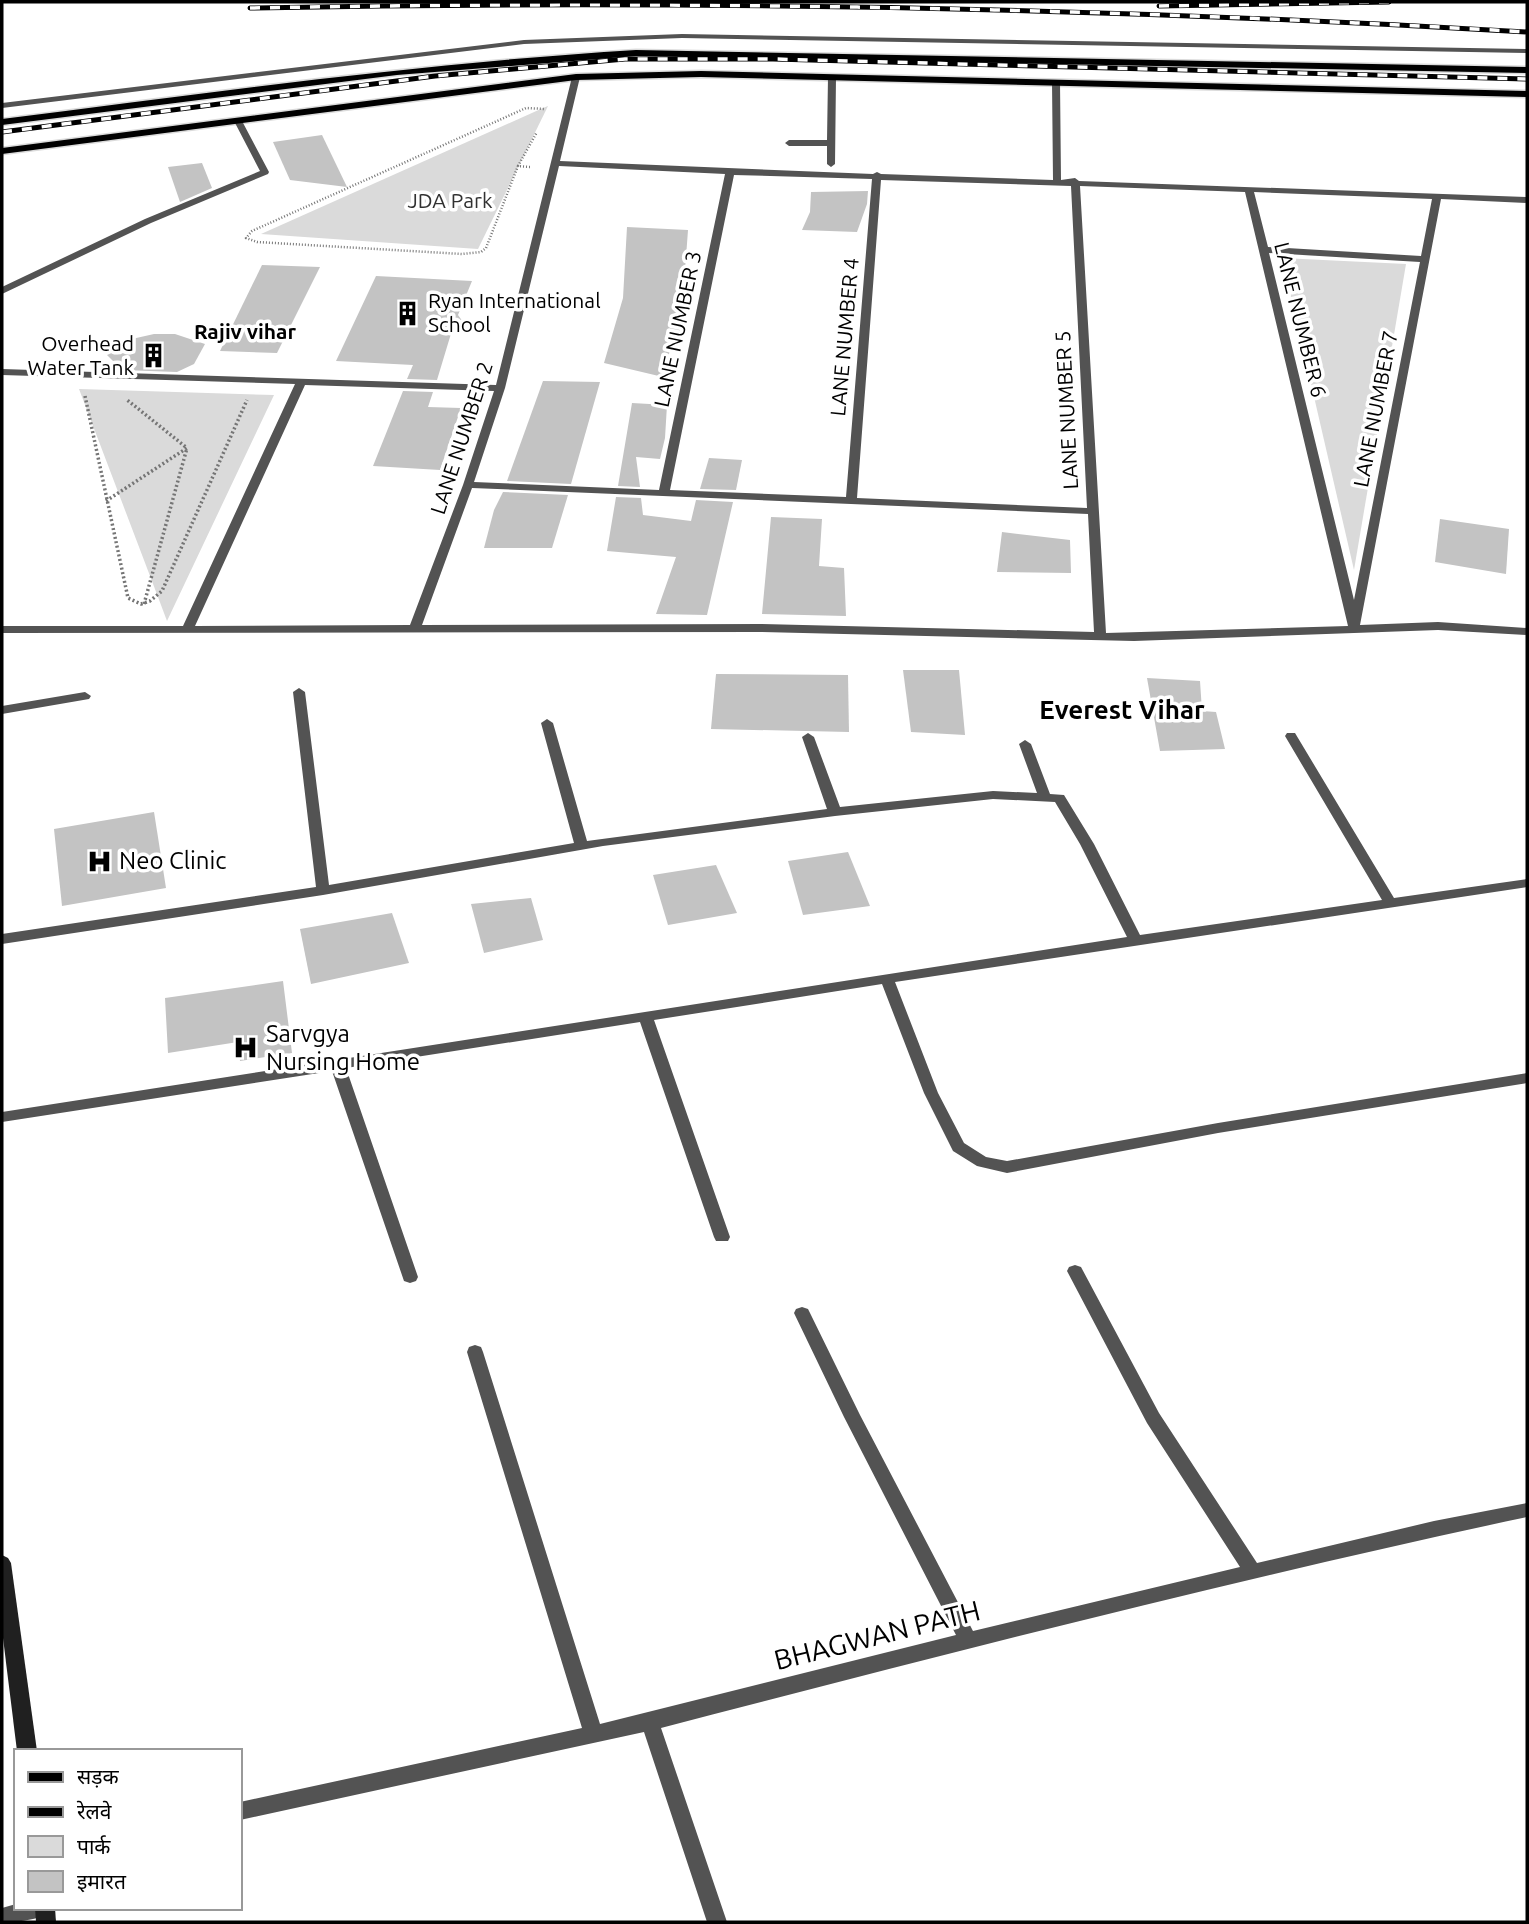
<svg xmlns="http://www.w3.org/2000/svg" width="1529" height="1924" font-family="Ubuntu,'Noto Sans Devanagari',sans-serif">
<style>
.green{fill:#dadada}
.building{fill:#c3c3c3}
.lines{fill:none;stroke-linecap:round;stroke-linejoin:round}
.primary-casing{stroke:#dbdbdb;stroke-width:3}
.path-far1{stroke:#757575;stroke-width:2.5;stroke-dasharray:1 2;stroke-linecap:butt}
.path{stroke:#757575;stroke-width:3.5;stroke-dasharray:2 2.5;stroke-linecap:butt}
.lane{fill:#535353;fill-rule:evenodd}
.street{fill:#535353;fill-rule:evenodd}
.secondary{fill:#202020;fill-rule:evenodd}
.primary{fill:#000;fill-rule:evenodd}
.rail-casing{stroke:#000;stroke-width:5}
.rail{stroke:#fff;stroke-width:3.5;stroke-dasharray:10;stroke-linecap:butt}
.labels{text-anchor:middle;stroke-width:7;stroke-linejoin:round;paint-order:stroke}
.far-park-label{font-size:21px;fill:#313131;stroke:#fff}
.far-poi-label{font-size:21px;fill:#000;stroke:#fff;text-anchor:start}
.far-street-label{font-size:21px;fill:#000;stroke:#fff}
.far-neighbourhood-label{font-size:21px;font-weight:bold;fill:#000;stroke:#fff}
.poi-label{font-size:24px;fill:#000;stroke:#fff;text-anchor:start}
.neighbourhood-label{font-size:26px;font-weight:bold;fill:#000;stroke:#fff}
.near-street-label{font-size:28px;fill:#000;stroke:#fff}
</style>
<rect width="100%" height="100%" fill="#fff"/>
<g class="green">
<path d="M 548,106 L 478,249 L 261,234 L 543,108 Z"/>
<path d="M 1282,258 L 1406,264 L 1354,570 Z"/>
<path d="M 79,389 L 274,395 L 167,621 L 158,597 Z"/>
</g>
<g class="building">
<path d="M 322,135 L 347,187 L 290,180 L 273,142 Z"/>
<path d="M 202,163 L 212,188 L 180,202 L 168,167 Z"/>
<path d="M 868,191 L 867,204 L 857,232 L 802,230 L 810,212 L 811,192 Z"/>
<path d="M 627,227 L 688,230 L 684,285 L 679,285 L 680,331 L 675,331 L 663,377 L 604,363 L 623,298 Z"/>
<path d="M 262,265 L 320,267 L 277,353 L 220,351 Z"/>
<path d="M 376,276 L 472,281 L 458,315 L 463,322 L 453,327 L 437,380 L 407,379 L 413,365 L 336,361 Z"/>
<path d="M 154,334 L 175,334 L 205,344 L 194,364 L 177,372 L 122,370 L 107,355 L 123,341 Z"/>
<path d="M 543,381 L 600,382 L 571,484 L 507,481 Z"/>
<path d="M 403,391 L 433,392 L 428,407 L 461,408 L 440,470 L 373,466 Z"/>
<path d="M 632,403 L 667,405 L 665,438 L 660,459 L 636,457 L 640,487 L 618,486 Z"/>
<path d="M 709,458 L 742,460 L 736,490 L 700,489 Z"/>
<path d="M 503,492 L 568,495 L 552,548 L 484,548 L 494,510 Z"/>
<path d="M 616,497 L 641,498 L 643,515 L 691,521 L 696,500 L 733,502 L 707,615 L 656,614 L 676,557 L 607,551 Z"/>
<path d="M 771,517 L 822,519 L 819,566 L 844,568 L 846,616 L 762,614 Z"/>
<path d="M 1440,519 L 1509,529 L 1506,574 L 1435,562 Z"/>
<path d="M 1002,532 L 1070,540 L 1071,573 L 997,572 Z"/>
<path d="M 903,670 L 959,670 L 965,735 L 911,732 Z"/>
<path d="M 716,674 L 848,675 L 849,732 L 711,729 Z"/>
<path d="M 1147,678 L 1200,681 L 1202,711 L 1216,712 L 1225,749 L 1160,751 Z"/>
<path d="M 154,812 L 166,888 L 62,906 L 54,829 Z"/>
<path d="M 848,852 L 870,906 L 803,915 L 788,861 Z"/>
<path d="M 716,865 L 737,913 L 668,925 L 653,875 Z"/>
<path d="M 531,898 L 543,940 L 484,953 L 471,904 Z"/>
<path d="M 392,913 L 409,963 L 311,984 L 300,929 Z"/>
<path d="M 283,981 L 292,1053 L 240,1061 L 238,1042 L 168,1053 L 165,998 Z"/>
</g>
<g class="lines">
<defs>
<g id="primary">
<path d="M 636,50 L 1527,67 L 1527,73 L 636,56 L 397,75 L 2,125 L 2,119 C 213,92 423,63 636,50 Z"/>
<path d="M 701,71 L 1527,91 L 1527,97 L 701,77 L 576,80 L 2,154 L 2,148 L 576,74 Z"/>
</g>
</defs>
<use href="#primary" class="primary-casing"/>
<g class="path-far1">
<path d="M 518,166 L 537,132"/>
<path d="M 530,167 L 518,166 L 486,248 L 481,252 L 462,254 L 257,242 L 246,238 L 252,231 L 526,108 L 545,109"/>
</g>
<g class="path">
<path d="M 85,396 L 128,598 L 141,604 L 150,601 L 162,591 L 247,400"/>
<path d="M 106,501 L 187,448 L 126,399"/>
<path d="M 144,604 L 187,448"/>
</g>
<g class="lane">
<path d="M 682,34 L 1527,49 L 1527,53 L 682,38 L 524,44 L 2,108 L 2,103 L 524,40 Z"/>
<path d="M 832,75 L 836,77 L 835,164 L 831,167 L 827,164 L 827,146 L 789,146 L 785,143 L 789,140 L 827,140 L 828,77 Z"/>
<path d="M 85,692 L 91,696 L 89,699 L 2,714 L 2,706 Z"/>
</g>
<g class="street">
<path d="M 576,75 L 580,77 L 560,161 L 873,174 L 877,172 L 881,174 L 1053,180 L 1052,82 L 1056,80 L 1060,82 L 1061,180 L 1075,178 L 1079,181 L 1527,197 L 1527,203 L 1441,199 L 1360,625 L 1438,622 L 1527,628 L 1527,635 L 1438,630 L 1134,641 L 762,632 L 2,633 L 2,626 L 183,626 L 295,384 L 2,375 L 2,369 L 496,385 L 572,77 ZM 559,166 L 725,174 L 659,490 L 474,482 L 505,388 ZM 734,175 L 872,179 L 846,497 L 670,490 ZM 881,180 L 1071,186 L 1087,508 L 857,498 ZM 1080,186 L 1245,192 L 1348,626 L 1106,633 ZM 1254,192 L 1432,199 L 1421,256 L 1268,247 ZM 1269,253 L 1420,262 L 1354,600 ZM 305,385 L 494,391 L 463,485 L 410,625 L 195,626 ZM 472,488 L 1088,514 L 1094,632 L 762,624 L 422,625 Z"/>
<path d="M 235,119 L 242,121 L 269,172 L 268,174 L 151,223 L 2,294 L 2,287 L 145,219 L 260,171 L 234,121 Z"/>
<path d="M 299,688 L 305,692 L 329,885 L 574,843 L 541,723 L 547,719 L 553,723 L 587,841 L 827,809 L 802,737 L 808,733 L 814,737 L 840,807 L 993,791 L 1037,793 L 1019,744 L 1025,740 L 1031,744 L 1050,794 L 1064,795 L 1094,844 L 1140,935 L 1382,900 L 1285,736 L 1287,733 L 1295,733 L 1394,898 L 1527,879 L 1527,887 L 895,982 L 938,1093 L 964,1143 L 986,1157 L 1007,1161 L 1218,1123 L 1527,1073 L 1527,1083 L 1218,1133 L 1007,1173 L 977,1166 L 953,1151 L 924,1093 L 882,984 L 654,1020 L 730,1237 L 728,1241 L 716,1241 L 714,1237 L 640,1022 L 346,1068 L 418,1277 L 416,1281 L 410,1283 L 404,1281 L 332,1071 L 2,1122 L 2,1112 L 1127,937 L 1080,844 L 1055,802 L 993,799 L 835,816 L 603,846 L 323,895 L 2,944 L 2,934 L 316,887 L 293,692 Z"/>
<path d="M 1075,1265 L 1081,1267 L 1159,1413 L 1257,1563 L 1434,1521 L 1527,1503 L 1527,1517 C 1237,1579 949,1653 661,1728 L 727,1922 L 707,1922 L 644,1732 L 240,1820 L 240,1802 L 582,1728 L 467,1352 L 469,1347 L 475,1345 L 481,1347 L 483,1352 L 600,1724 L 956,1635 L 844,1417 L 794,1313 L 796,1309 L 802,1307 L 808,1309 L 810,1313 L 860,1415 L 973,1631 L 1240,1567 L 1147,1423 L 1067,1271 L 1069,1267 Z"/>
<path d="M 16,1904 L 16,1908 L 48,1908 L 45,1915 C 30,1921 18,1922 2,1922 L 2,1908 Z"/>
</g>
<g class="secondary">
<path d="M 2,1555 L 8,1558 L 11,1563 L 37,1751 L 17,1751 L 2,1630 Z"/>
<path d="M 35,1908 L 55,1908 L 56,1922 L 36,1922 Z"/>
</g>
<use href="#primary" class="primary"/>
<defs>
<g id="rail">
<path d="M 1159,6 L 1389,2"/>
<path d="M 250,8 C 675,0 1102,7 1527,32"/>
<path d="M 2,132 L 435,76 L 625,59 L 773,59 L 1527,79"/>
</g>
</defs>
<use href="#rail" class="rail-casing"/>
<use href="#rail" class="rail"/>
</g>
<defs>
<symbol id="building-bare" viewBox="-9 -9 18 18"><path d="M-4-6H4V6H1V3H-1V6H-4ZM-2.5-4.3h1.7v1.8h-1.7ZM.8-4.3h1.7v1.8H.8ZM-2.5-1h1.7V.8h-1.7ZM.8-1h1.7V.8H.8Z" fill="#000" stroke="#fff" stroke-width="2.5" paint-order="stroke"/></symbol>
<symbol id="hospital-bare" viewBox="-9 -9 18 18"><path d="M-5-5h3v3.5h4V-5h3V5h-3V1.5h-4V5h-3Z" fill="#000" stroke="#fff" stroke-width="2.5" paint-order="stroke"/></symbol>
</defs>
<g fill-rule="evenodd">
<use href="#building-bare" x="390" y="296" width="35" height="35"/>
<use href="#building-bare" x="136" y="338" width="35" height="35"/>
<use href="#hospital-bare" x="82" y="844" width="35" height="35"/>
<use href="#hospital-bare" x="228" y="1030" width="35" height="35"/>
</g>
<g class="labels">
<g class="far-park-label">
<text x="450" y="208">JDA Park</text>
</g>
<g class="far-poi-label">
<text x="428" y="308">Ryan International<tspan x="428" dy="24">School</tspan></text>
<text x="134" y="351" text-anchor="end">Overhead<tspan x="134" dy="24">Water Tank</tspan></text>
</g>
<g class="far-street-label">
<text transform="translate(1300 320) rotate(76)" y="7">LANE NUMBER 6</text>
<text transform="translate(678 329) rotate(-78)" y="7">LANE NUMBER 3</text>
<text transform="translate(845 337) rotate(-85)" y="7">LANE NUMBER 4</text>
<text transform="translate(1376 409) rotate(-79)" y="7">LANE NUMBER 7</text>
<text transform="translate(1067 410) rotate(-93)" y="7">LANE NUMBER 5</text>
<text transform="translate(462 438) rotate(-72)" y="7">LANE NUMBER 2</text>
</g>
<g class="far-neighbourhood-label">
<text x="245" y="339">Rajiv vihar</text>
</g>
<g class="poi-label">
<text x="119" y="869">Neo Clinic</text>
<text x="266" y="1042">Sarvgya<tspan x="266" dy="28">Nursing Home</tspan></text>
</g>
<g class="neighbourhood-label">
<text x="1122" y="719">Everest Vihar</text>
</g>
<g class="near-street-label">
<text transform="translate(877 1635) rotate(-14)" y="10">BHAGWAN PATH</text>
</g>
</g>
<rect width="1529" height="1924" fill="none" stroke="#000000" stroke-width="7"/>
<rect x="14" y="1749" width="228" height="161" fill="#ffffff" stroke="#999999" stroke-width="2"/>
<rect x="28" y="1772" width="35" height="10" fill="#000000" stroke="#999999" stroke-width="2"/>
<text x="77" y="1784" font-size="21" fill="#000000">सड़क</text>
<rect x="28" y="1807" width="35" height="10" fill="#000000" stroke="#999999" stroke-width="2"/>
<text x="77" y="1819" font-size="21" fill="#000000">रेलवे</text>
<rect x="28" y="1836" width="35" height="21" fill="#dadada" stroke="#999999" stroke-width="2"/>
<text x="77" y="1854" font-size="21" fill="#000000">पार्क</text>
<rect x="28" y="1871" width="35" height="21" fill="#c3c3c3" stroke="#999999" stroke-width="2"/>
<text x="77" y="1889" font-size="21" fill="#000000">इमारत</text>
</svg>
